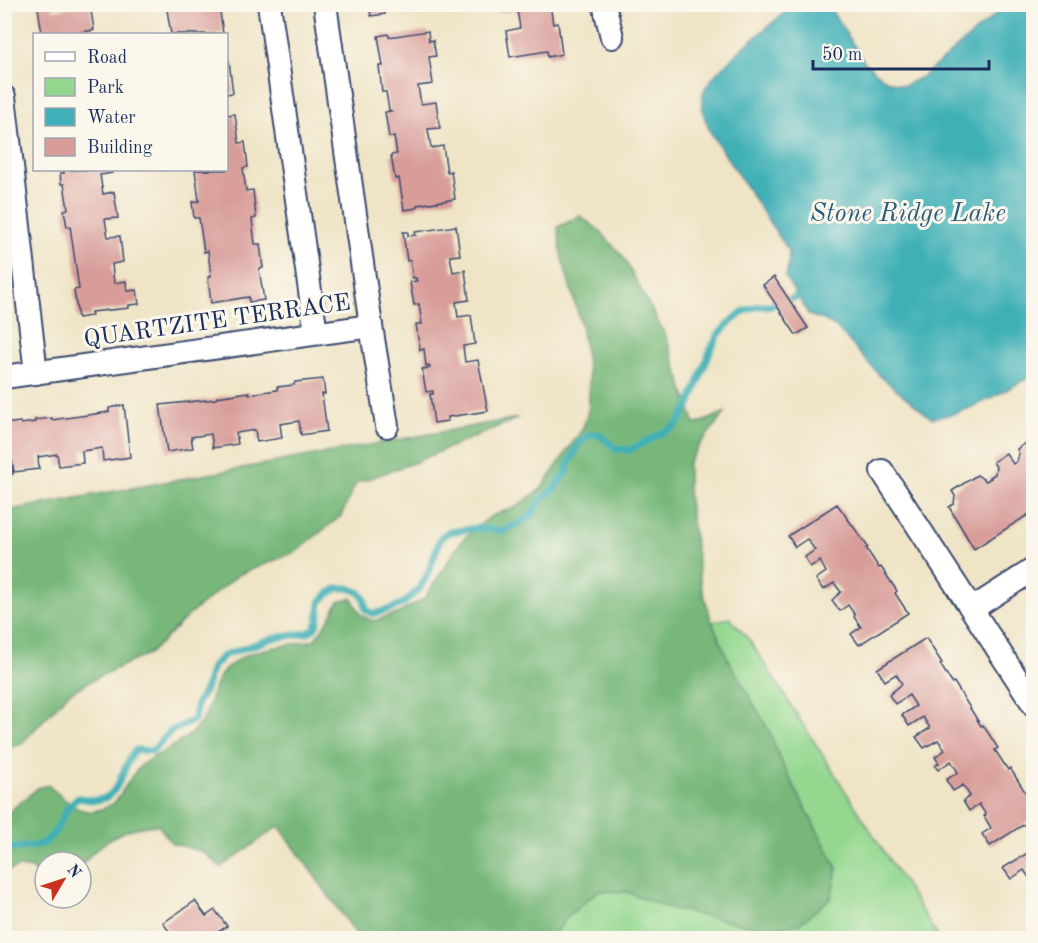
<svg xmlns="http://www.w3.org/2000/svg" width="1038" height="943" font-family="'Old Standard TT',serif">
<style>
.green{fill:#94d890;stroke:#588477;stroke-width:1.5}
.forest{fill:#77b87a;stroke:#49746c;stroke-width:1.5}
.water{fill:#3fb0b7;stroke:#2d708a;stroke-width:1.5}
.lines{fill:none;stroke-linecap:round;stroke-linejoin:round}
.stream{stroke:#3fb0b7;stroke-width:7}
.building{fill:#d89c99}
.minor-casing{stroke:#3b4a6e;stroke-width:26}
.minor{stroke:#fff;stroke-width:22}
.labels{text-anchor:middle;stroke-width:6;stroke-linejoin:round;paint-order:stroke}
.street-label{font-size:24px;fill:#1b2f5e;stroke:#fbf7ec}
.water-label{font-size:26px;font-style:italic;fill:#285c7d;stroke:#fbf7ec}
</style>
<rect width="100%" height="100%" fill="#fbf7ec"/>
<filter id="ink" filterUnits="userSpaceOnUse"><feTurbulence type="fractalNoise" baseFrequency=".0167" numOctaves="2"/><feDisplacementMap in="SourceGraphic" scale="12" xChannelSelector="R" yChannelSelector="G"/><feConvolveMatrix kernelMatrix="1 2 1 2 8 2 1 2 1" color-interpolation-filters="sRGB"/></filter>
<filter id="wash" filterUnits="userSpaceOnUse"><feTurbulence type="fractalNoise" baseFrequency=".008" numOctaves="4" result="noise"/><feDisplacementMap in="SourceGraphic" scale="24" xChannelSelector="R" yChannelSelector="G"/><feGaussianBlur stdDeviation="1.35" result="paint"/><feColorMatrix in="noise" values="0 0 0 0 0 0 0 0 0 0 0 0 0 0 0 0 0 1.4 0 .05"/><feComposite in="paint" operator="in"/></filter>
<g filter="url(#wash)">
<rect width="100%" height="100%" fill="#efe4c6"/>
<path class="green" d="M 730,618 L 750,641 L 939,938 L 552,938 L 566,917 L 598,891 L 627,892 L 668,908 L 837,868 L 784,768 L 769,731 L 729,661 L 712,622 Z"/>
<g class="forest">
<path d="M 580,216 L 600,231 L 624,258 L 667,339 L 695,425 L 726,412 L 700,444 L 688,463 L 688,493 L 701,586 L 712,622 L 729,661 L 769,731 L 784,768 L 837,868 L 831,898 L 799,924 L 765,929 L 668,908 L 627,892 L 598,891 L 567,917 L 552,938 L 359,938 L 279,826 L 221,867 L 203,852 L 172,843 L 158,825 C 125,826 100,841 81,866 L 81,862 L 45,862 L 45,882 L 32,869 L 19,867 L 5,872 L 5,815 L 38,788 L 48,785 C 66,800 81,820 106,807 C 111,805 114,804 117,799 C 126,788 132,771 144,763 C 161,751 183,744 197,727 C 213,710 210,682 228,667 C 252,646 285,647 314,640 L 326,624 L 339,601 L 352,598 L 361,615 L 373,621 L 399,613 L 424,599 L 462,540 L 491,516 L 516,507 L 541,489 L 583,428 L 589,407 L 589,379 L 581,324 L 562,258 L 558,227 Z"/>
<path d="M 518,418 L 413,463 L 356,483 L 341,516 L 295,552 L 238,575 L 190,614 L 150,653 L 100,676 L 69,693 L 21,744 L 5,749 L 5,511 Z"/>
</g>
<path class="water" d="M 794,5 L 828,5 L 865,63 L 886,80 L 903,86 L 922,77 L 1007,5 L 1033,5 L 1033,375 C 1000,393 969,414 931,418 L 880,376 L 838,329 L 824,320 L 809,315 L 785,277 L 788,268 L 789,252 L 710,132 C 705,119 699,105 704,91 C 711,71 775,21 794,5 Z"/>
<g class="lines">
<path class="stream" d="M 4,849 C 17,847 31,849 43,843 C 62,832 60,809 78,798 C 83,798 87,800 92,800 C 122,803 122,761 136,750 L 152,751 L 171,731 L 194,720 L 197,703 L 205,690 L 212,667 L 224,655 L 274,638 L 307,633 L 314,629 L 318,621 L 320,602 L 328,594 L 338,588 L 349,588 L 359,592 L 364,598 L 366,610 L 373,614 L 393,608 L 404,603 L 420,588 L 428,573 L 441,537 L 449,532 L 477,528 L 504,531 L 527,519 L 532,515 L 540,501 L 555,488 L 567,473 L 567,467 L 579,443 L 589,435 L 598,434 L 616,449 L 630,450 L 677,425 L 690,404 L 710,351 L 718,335 L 727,325 L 744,311 L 759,306 L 770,306 L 797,297"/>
</g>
<g id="blocks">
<g class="building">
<path d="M 51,4 L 52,4 L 53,10 L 90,4 L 94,30 L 81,32 L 82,34 L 42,34 L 38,7 Z"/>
<path d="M 166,4 L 219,4 L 223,34 L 171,34 Z"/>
<path d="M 369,4 L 409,4 L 409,6 L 384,9 L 385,14 L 371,16 Z"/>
<path d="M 502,4 L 550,4 L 553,24 L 558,23 L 562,54 L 548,57 L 547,51 L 510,57 L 506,31 L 520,28 L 517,10 L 503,12 Z"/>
<path d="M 428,31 L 429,41 L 433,40 L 436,56 L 429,57 L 433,84 L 418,86 L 421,104 L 436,102 L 440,128 L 428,129 L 431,148 L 443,146 L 447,172 L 451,171 L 455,199 L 417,205 L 417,208 L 404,210 L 399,178 L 395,179 L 391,155 L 397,154 L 394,137 L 389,137 L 385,112 L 391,111 L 389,110 L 386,92 L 382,92 L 379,66 L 383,66 L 378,36 L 388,34 L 389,37 Z"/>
<path d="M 226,61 L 229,61 L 233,93 L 226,94 Z"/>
<path d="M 235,114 L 239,143 L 245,142 L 248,167 L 243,168 L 246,191 L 253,190 L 256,218 L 252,219 L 255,244 L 260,244 L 263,268 L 259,269 L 264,300 L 249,302 L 249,297 L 211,303 L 208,277 L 211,276 L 208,251 L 204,252 L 199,218 L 194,218 L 192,202 L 199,201 L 195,170 L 226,170 L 226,115 Z"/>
<path d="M 64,170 L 112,170 L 112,173 L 100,175 L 103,194 L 114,192 L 118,218 L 105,219 L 108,237 L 120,236 L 123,262 L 112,264 L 114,283 L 126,281 L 127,291 L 137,290 L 139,304 L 129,305 L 129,308 L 91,312 L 92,316 L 78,318 L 74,290 L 79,289 L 70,226 L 67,227 L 64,210 L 68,209 L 64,184 L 61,184 L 60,173 L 64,173 Z"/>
<path d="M 456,226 L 460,255 L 450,256 L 453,272 L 465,270 L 469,300 L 456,302 L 458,317 L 471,315 L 475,344 L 463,346 L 465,362 L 478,360 L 488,411 L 448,417 L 448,421 L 434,423 L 430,394 L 433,394 L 433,391 L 426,392 L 422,369 L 430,368 L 429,365 L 426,366 L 424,349 L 420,350 L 416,324 L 422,324 L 419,304 L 414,305 L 410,282 L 417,281 L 416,278 L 413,278 L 410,260 L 407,261 L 403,232 L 408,232 L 408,236 L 416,235 L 415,232 Z"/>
<path d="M 774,277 L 808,328 L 796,335 L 763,285 Z"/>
<path d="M 323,379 L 325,394 L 322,394 L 327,431 L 301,435 L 299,421 L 280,424 L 282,438 L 257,442 L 255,430 L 236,433 L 238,444 L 213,448 L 211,434 L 191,437 L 193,448 L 167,452 L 160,405 L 216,399 L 217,397 L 249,392 L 249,394 L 277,390 L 277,387 L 294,385 L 295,382 Z"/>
<path d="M 124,405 L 130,457 L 103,461 L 102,448 L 82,451 L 83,463 L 59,466 L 57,454 L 38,457 L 39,469 L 14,472 L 12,460 L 13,474 L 4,475 L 4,424 L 20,422 L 21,424 L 35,422 L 35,420 L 52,418 L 52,420 L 109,412 L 109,408 Z"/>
<path d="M 1029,441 L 1034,448 L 1034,511 L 974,549 L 949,507 L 954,504 L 955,496 L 952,491 L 977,475 L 986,481 L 991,478 L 990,477 L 995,474 L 996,467 L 993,462 L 1006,453 L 1013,464 L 1017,461 L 1019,453 L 1017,449 Z"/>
<path d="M 837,504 L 868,547 L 866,548 L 879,568 L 881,567 L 897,591 L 895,593 L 908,613 L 859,645 L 851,634 L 861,627 L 854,617 L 855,615 L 848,605 L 840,611 L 832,600 L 841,592 L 834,583 L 823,590 L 816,579 L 826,572 L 820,561 L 810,567 L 807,562 L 805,557 L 815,550 L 807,539 L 795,547 L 788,536 Z"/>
<path d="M 926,638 L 942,663 L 940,664 L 952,683 L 954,682 L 981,726 L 983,725 L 998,748 L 995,750 L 1008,770 L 1010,768 L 1034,806 L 1034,818 L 990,846 L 982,834 L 991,828 L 984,816 L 986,815 L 979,804 L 969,811 L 963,801 L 970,796 L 963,785 L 953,791 L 946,780 L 958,772 L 951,761 L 938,770 L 935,766 L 939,763 L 935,757 L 945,750 L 938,740 L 924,748 L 916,737 L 930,728 L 923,717 L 909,726 L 902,715 L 916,706 L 909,695 L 895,704 L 889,695 L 902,684 L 896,674 L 885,681 L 877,669 Z"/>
<path d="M 1034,849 L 1034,881 L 1032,882 L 1024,870 L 1011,879 L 1003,868 Z"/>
<path d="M 195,901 L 206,916 L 215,910 L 227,926 L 218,932 L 222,938 L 174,938 L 163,923 Z"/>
</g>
</g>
</g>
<g filter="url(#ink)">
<use href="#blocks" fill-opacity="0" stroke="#3b4a6e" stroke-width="1.5"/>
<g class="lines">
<defs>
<g id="minor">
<path d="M 269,4 L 316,333"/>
<path d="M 325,4 L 371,326"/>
<path d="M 604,4 L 612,37"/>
<path d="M 4,97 L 36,373"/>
<path d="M 4,377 L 371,326 L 387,426"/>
<path d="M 882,471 L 1034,705"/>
<path d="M 972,609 L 1034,569"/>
</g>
</defs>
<use href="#minor" class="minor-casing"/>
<use href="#minor" class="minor"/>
</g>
</g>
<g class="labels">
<g class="street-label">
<text transform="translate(217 320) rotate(-8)" y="8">QUARTZITE TERRACE</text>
</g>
<g class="water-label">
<text x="908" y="221">Stone Ridge Lake</text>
</g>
</g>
<rect width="1038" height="943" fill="none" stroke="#fbf7ec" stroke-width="24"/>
<rect x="33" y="33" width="195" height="138" fill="#fbf7ec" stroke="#a1a7b3" stroke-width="1.5"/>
<rect x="45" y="52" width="30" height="9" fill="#ffffff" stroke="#a1a7b3" stroke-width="1.5"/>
<text x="87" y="63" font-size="18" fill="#1b2f5e">Road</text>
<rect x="45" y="78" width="30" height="18" fill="#94d890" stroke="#a1a7b3" stroke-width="1.5"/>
<text x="87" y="93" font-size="18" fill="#1b2f5e">Park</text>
<rect x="45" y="108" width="30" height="18" fill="#3fb0b7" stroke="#a1a7b3" stroke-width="1.5"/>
<text x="87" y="123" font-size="18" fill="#1b2f5e">Water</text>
<rect x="45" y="138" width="30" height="18" fill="#d89c99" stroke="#a1a7b3" stroke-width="1.5"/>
<text x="87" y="153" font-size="18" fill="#1b2f5e">Building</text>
<g transform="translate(63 880) rotate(51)"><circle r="28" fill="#fbf7ec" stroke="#a1a7b3" stroke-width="1.5"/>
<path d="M0-4.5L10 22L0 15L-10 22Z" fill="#c8321e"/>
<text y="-9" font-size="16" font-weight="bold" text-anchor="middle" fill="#1b2f5e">N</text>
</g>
<path d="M813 60v9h176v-9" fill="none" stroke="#1b2f5e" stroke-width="3"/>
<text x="822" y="60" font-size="18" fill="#1b2f5e" stroke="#fbf7ec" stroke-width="4.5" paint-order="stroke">50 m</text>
</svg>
